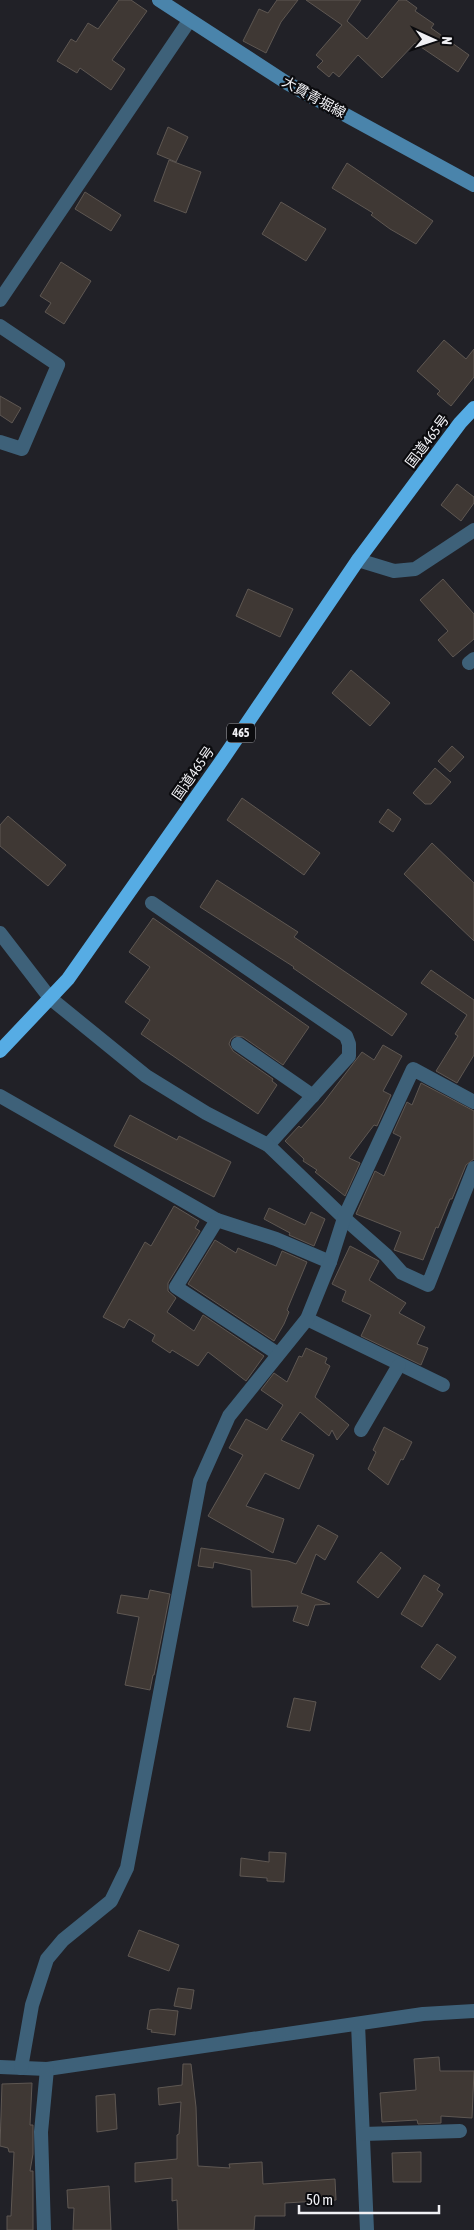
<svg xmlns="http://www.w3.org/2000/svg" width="474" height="2230" font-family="'Asap Condensed','Noto Sans JP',sans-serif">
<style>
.building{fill:#3f3834;stroke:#5e5752}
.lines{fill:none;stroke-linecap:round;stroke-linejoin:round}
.minor{stroke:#3e6179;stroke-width:14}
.secondary{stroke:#4a84ab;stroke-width:14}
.trunk{stroke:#56ace4;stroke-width:14}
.labels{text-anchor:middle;stroke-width:4.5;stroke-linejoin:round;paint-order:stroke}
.shield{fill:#0b0b0e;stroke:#ababaf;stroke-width:1}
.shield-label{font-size:12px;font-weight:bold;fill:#f0f0f4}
.street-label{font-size:14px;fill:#f0f0f4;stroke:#0b0b0e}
</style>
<rect width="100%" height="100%" fill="#212127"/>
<g class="building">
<path d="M 119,0 L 131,0 L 147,11 L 112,60 L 125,69 L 111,90 L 80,68 L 77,73 L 57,61 L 71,39 L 76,42 L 88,23 L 98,29 Z"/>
<path d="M 277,0 L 298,0 L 281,22 L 266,53 L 243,41 L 259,9 L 268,13 Z"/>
<path d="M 306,0 L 361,0 L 347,21 L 367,39 L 399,0 L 406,0 L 417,8 L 415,11 L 434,24 L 431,28 L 469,55 L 458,72 L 415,43 L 382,78 L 358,55 L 339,77 L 333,72 L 329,77 L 317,67 L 323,61 L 316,55 L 342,25 Z"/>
<path d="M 168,127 L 188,137 L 176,162 L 157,154 Z"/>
<path d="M 169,160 L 201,172 L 186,213 L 154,201 Z"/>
<path d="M 347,163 L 433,221 L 416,244 L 390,229 L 371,215 L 373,213 L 332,188 Z"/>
<path d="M 85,192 L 121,215 L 111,231 L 75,209 Z"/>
<path d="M 281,202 L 326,229 L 306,261 L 262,234 Z"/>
<path d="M 61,262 L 91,281 L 64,324 L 45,312 L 51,303 L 40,296 Z"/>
<path d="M 444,340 L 466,359 L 474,349 L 474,377 L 451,406 L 437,394 L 440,391 L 417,371 Z"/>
<path d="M 0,396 L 21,408 L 12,423 L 0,415 Z"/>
<path d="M 457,484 L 474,497 L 474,503 L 461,521 L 441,505 Z"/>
<path d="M 443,579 L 474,614 L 474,639 L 453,657 L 438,640 L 448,631 L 420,600 Z"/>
<path d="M 248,589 L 293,609 L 280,637 L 236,616 Z"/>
<path d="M 351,670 L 390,703 L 370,726 L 332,693 Z"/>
<path d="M 452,746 L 464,757 L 450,772 L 438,761 Z"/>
<path d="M 435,768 L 451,782 L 431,804 L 425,804 L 413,793 Z"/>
<path d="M 242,798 L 320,853 L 304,875 L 227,820 Z"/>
<path d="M 388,809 L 401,819 L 393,832 L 379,822 Z"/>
<path d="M 8,816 L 66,865 L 48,886 L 0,846 L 0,825 Z"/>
<path d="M 432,843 L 474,883 L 474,941 L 404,874 Z"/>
<path d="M 217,880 L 298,932 L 294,937 L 407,1014 L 392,1036 L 293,968 L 294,967 L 200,907 Z"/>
<path d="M 153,918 L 309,1027 L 283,1065 L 243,1037 L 235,1036 L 231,1039 L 229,1044 L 233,1051 L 273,1079 L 272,1081 L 277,1085 L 258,1114 L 141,1034 L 150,1020 L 125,1002 L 150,967 L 129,952 Z"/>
<path d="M 431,970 L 474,1000 L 474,1055 L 457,1083 L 436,1071 L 458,1036 L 455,1034 L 467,1015 L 421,983 Z"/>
<path d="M 383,1045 L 402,1056 L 383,1091 L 391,1095 L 377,1126 L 374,1125 L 349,1158 L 360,1163 L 345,1196 L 315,1172 L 317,1170 L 303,1161 L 304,1159 L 285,1141 L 299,1126 L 301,1128 L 323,1103 L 362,1052 L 374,1060 Z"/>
<path d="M 421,1083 L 474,1111 L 474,1159 L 466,1165 L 452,1199 L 450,1199 L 438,1228 L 436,1227 L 423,1260 L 394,1250 L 401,1232 L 356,1214 L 375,1171 L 384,1176 L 401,1137 L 393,1133 L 407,1102 L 412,1105 Z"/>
<path d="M 130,1115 L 177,1140 L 179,1136 L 231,1162 L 214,1197 L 114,1146 Z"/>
<path d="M 174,1206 L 199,1221 L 195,1228 L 200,1231 L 168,1283 L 168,1291 L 176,1298 L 167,1312 L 194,1331 L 203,1315 L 264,1356 L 246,1381 L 208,1352 L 198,1366 L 172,1350 L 170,1353 L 152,1341 L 155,1335 L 129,1319 L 124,1328 L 103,1317 L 145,1242 L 151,1246 Z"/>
<path d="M 269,1208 L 305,1225 L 311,1212 L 325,1219 L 314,1246 L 289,1235 L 290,1233 L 264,1219 Z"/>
<path d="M 215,1240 L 236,1253 L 238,1248 L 276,1266 L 282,1251 L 307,1262 L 287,1310 L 289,1312 L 284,1324 L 274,1341 L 188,1284 Z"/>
<path d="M 350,1246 L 379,1261 L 369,1280 L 406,1303 L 399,1313 L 425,1327 L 417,1344 L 428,1348 L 421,1365 L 361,1336 L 371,1315 L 342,1301 L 346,1291 L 332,1284 Z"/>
<path d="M 306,1348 L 327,1358 L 325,1363 L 330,1366 L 315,1397 L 349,1425 L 337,1440 L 332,1430 L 329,1436 L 300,1412 L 281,1440 L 314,1455 L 299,1489 L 265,1473 L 246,1506 L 284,1519 L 273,1553 L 208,1516 L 243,1455 L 229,1448 L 246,1419 L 267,1430 L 283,1405 L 261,1390 L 274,1373 L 287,1382 L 299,1356 L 302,1357 Z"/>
<path d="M 384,1427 L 412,1442 L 403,1460 L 401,1459 L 388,1485 L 368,1469 L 376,1452 L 373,1450 Z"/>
<path d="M 318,1525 L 338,1536 L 325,1560 L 316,1554 L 301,1593 L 330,1604 L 315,1605 L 308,1626 L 293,1621 L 298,1606 L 252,1607 L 251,1570 L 214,1562 L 213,1568 L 198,1566 L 201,1548 L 288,1561 L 296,1564 Z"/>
<path d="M 381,1552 L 401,1568 L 378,1598 L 357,1582 Z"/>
<path d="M 424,1575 L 440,1585 L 437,1590 L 443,1594 L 422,1627 L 401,1614 Z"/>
<path d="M 150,1590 L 170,1594 L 154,1675 L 153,1675 L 150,1690 L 125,1685 L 139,1617 L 117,1613 L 121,1595 L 148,1599 Z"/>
<path d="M 437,1644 L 456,1657 L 440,1680 L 421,1667 Z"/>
<path d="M 294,1698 L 316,1702 L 310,1731 L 287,1727 Z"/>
<path d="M 269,1852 L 286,1853 L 284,1882 L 267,1881 L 267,1878 L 240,1876 L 241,1858 L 269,1862 Z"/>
<path d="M 139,1930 L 179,1945 L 169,1971 L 128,1956 Z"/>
<path d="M 178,1988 L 194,1990 L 191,2009 L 174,2006 Z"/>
<path d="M 158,2009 L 178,2011 L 175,2035 L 151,2032 L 152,2030 L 147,2029 L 150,2010 Z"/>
<path d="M 439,2057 L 440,2071 L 474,2071 L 472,2118 L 441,2116 L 441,2123 L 418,2124 L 417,2120 L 382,2122 L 380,2093 L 416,2090 L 414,2059 Z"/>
<path d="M 183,2064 L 191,2064 L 196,2107 L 198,2166 L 230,2168 L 229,2164 L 262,2162 L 263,2184 L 335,2179 L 336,2200 L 285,2203 L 285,2216 L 255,2216 L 254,2230 L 178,2230 L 177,2200 L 172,2201 L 172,2178 L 135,2182 L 135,2163 L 177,2159 L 177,2135 L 179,2134 L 181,2102 L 159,2105 L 158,2088 L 182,2085 Z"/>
<path d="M 32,2083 L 30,2125 L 33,2125 L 33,2154 L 30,2171 L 33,2171 L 33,2230 L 7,2230 L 7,2216 L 11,2216 L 14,2152 L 9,2152 L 8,2148 L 0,2146 L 2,2084 Z"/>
<path d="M 115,2094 L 117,2129 L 97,2132 L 96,2096 Z"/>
<path d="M 421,2152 L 421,2182 L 393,2182 L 392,2153 Z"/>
<path d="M 109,2186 L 111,2230 L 73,2230 L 74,2208 L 68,2208 L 67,2190 Z"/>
</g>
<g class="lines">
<g class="minor">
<path d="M 0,300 L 189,21"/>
<path d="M 0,326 L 58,365 L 22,449 L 0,442"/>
<path d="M 358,560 L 394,571 L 415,569 L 474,530"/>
<path d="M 469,663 L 474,659"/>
<path d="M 152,903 L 346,1036 L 349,1044 L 349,1056 L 268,1145"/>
<path d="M 0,933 L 50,998 L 146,1076 L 206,1113 L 268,1145 L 344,1218 L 386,1255 L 402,1273 L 428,1285 L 474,1168"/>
<path d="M 238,1044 L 313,1096"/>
<path d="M 0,1096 L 217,1220 L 276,1239 L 330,1262"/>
<path d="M 217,1220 L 176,1287 L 278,1354"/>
<path d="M 307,1319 L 443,1385"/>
<path d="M 361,1430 L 399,1365"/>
<path d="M 358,2024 L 367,2230"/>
<path d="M 0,2067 L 47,2069 L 423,2014 L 474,2011"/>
<path d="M 21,2068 L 32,2005 L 47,1959 L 63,1940 L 111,1901 L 127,1868 L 200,1481 L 229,1416 L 307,1319 L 330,1262 L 344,1218 L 413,1069 L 474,1102"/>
<path d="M 363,2134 L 460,2131"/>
<path d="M 44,2230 L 41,2132 L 47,2069"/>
</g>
<path class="secondary" d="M 159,0 L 287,83 L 474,185"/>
<path class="trunk" d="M 0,1051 L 68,979 L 220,763 L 358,560 L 460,423 L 474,408"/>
</g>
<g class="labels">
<rect class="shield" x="227" y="723.5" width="28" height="19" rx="4"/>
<g class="shield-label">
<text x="241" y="737">465</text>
</g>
<g class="street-label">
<text transform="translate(314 97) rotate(29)" y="5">大貫青堀線</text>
<text transform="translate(427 441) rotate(-53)" y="5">国道465号</text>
<text transform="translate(193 773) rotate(-55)" y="5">国道465号</text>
</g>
</g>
<g transform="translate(434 40) rotate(93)" stroke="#0b0b0e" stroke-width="4" paint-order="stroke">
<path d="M0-4L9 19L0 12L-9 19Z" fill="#f0f0f4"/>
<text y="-8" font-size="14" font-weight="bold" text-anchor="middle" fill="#f0f0f4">N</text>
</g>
<path d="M299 2205v8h140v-8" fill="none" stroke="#f0f0f4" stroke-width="2.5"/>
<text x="306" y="2205" font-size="15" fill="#f0f0f4" stroke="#0b0b0e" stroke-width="4" paint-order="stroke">50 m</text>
</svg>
